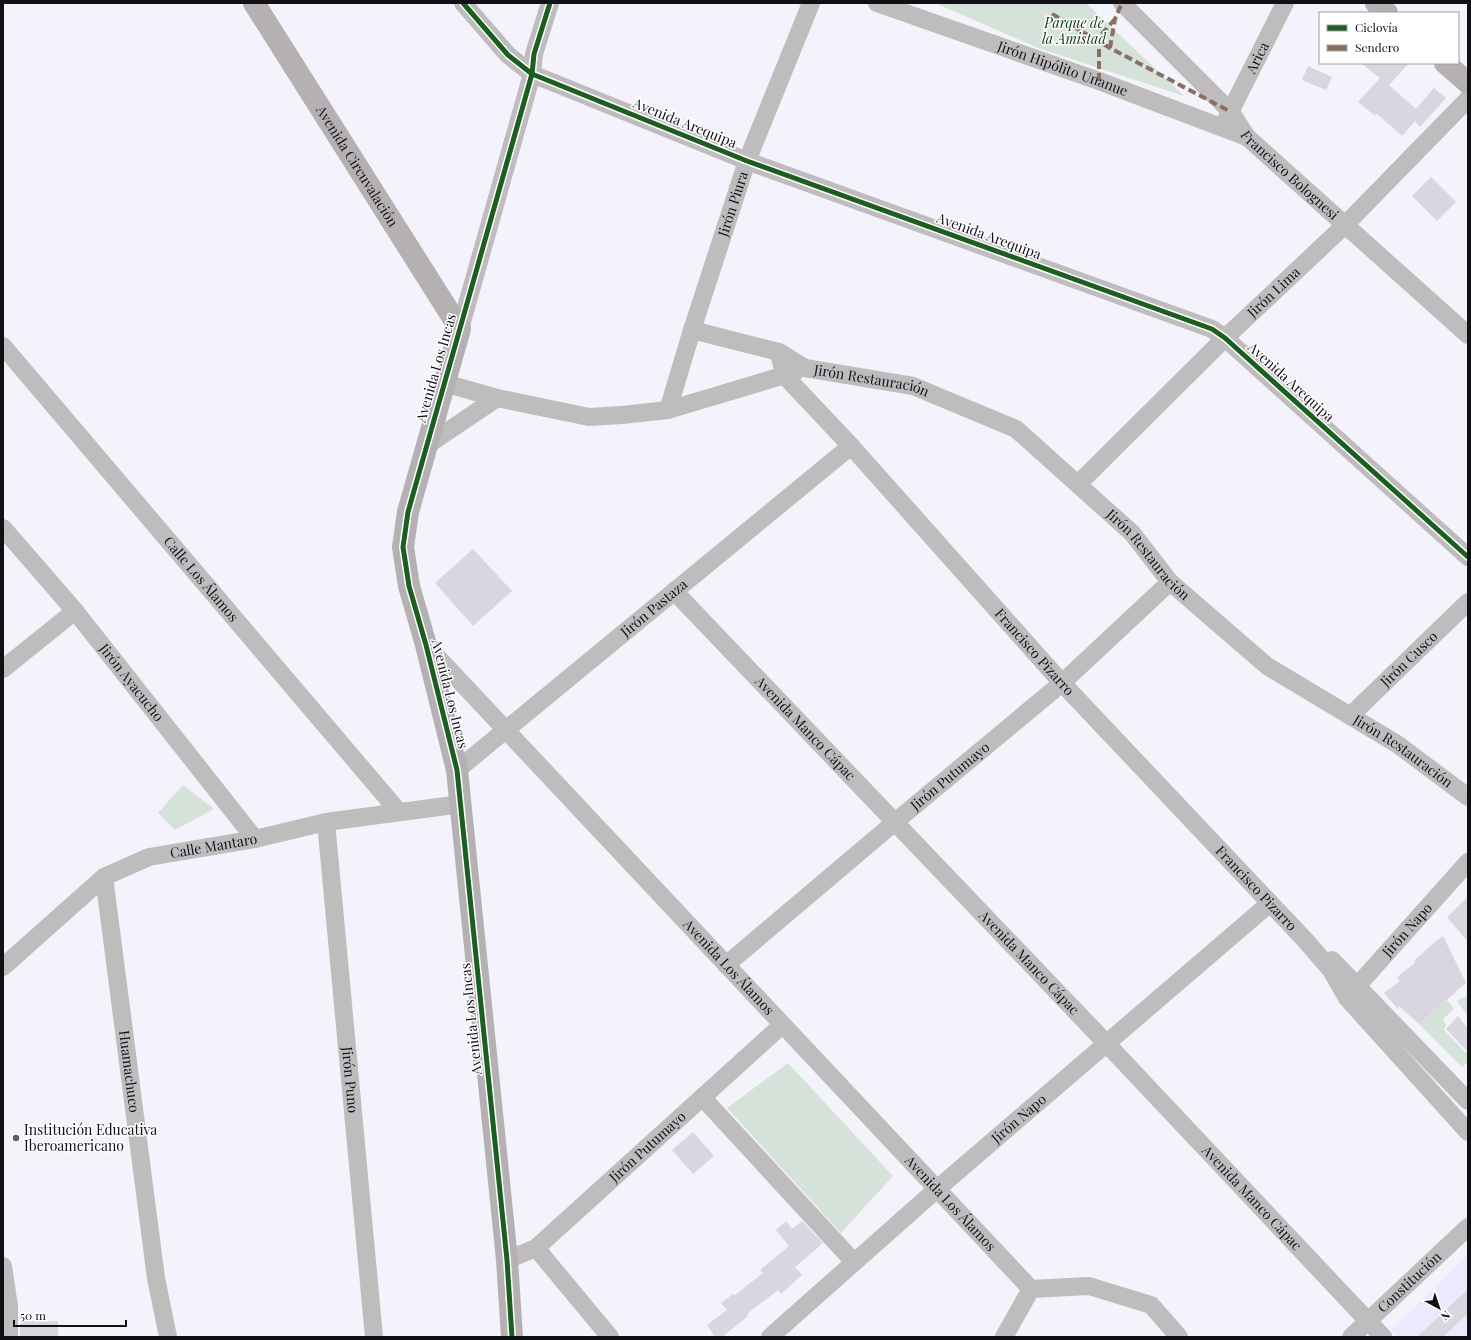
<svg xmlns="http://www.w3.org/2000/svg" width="1471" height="1340" font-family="'Playfair Display',serif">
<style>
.built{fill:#ede8fd}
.green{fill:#d5e2da}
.building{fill:#dad6df}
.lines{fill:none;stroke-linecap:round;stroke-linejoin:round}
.street{stroke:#bfbcbe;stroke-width:18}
.secondary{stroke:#b5b1b3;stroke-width:22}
.quiet{stroke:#8d6e63;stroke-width:4;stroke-dasharray:8 4;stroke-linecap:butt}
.cycleway-casing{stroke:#fff;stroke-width:8}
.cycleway{stroke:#1b5e20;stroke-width:5}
.poi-dot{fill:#605f66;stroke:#fff;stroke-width:1.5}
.labels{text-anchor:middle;stroke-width:3;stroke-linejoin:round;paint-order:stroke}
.park-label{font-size:14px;font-style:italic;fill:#0c3918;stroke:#fff}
.street-label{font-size:14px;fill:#111017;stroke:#fff}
.poi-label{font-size:14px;fill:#111017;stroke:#fff;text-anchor:start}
</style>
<rect width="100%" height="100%" fill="#f4f2fa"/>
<path class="built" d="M 1468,1254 L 1468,1337 L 1398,1337 L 1391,1330 Z"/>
<g class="green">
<path d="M 935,3 L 1086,3 L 1184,96 L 1038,48 Z"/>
<path d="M 183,785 L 214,809 L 175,830 L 158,813 Z"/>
<path d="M 1467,996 L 1468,997 L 1468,1016 L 1457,1001 Z"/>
<path d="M 1447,1000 L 1454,1009 L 1443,1019 L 1446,1025 L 1444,1030 L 1466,1053 L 1468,1051 L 1468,1062 L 1462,1067 L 1419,1024 Z"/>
<path d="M 788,1063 L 893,1176 L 841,1233 L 727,1108 Z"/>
</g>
<g class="building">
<path d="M 1361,63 L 1409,63 L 1389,85 L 1416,109 L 1434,88 L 1446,98 L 1420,127 L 1415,121 L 1402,136 L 1376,113 L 1375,116 L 1358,102 L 1380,78 Z"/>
<path d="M 1308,66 L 1332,77 L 1326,90 L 1302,80 Z"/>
<path d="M 1431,177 L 1456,202 L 1437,221 L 1412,196 Z"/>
<path d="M 473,549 L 512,591 L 473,626 L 435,583 Z"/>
<path d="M 1468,897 L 1468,942 L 1447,917 Z"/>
<path d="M 1443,936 L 1466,983 L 1419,1024 L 1399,1006 L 1398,1009 L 1384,993 L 1400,981 L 1397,977 L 1415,963 L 1414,961 L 1436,941 Z"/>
<path d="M 1458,1016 L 1468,1029 L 1468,1052 L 1446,1029 Z"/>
<path d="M 693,1132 L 714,1156 L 693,1174 L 672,1150 Z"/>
<path d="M 786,1221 L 792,1229 L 802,1221 L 823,1243 L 795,1267 L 802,1275 L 781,1294 L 778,1290 L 747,1314 L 748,1316 L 722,1337 L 715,1337 L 707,1325 L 727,1310 L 721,1303 L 733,1294 L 735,1295 L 763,1273 L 760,1270 L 789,1246 L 776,1230 Z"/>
<path d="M 1468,1289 L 1468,1313 L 1443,1337 L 1417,1337 Z"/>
<rect x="20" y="1321" width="38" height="16"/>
</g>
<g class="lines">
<g class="street">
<path d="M 463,3 L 508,55 L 532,74 L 747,161 L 1212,329 L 1225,338 L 1468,557"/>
<path id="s1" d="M 877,3 L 1099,81 L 1247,137"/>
<path id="s2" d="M 1122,3 L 1231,112 L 1247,137 L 1468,335"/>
<path id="s3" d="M 1225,122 L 1285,3"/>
<path d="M 460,329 L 532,74 L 534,54 L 550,3"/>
<path id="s4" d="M 692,330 L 779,352 L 805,368 L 913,386 L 1016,429 L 1132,533 L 1170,582 L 1267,666 L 1397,744 L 1468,797"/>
<path id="s5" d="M 3,346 L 399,812"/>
<path id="s6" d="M 779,352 L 784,375 L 851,446 L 1062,683 L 1306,941 L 1331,970 L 1347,998 L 1468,1132"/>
<path d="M 444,383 L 497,398 L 589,417 L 622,415 L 668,410 L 795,372"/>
<path id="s7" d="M 668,410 L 692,330 L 747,161 L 811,3"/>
<path d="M 426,446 L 497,398"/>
<path id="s8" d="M 1078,484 L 1225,338 L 1345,225 L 1468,99"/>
<path id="s9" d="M 3,528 L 75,611 L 255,839"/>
<path id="s10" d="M 674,591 L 1106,1043 L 1383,1337"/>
<path id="s11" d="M 426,645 L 1031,1289"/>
<path d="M 3,669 L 75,611"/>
<path id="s12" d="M 1350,716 L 1468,602"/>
<path id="s13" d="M 457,770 L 851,446"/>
<path id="s14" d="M 326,822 L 374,1337"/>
<path id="s15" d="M 104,877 L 156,1278 L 168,1337"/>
<path d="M 1332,960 L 1468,1101"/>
<path id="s16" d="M 726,965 L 895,822 L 1062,683 L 1170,582"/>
<path id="s17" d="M 3,967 L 104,877 L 149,857 L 255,839 L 326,822 L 461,804"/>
<path id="s18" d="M 1350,994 L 1468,862"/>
<path d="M 702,1097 L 854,1262"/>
<path d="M 536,1248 L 610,1337"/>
<path id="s19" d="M 507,1260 L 536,1248 L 782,1025"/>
<path d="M 3,1266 L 9,1306 L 9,1337"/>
<path d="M 1031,1289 L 1089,1286 L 1151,1305 L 1179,1337"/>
<path id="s20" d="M 770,1337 L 937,1189 L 1270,903"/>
<path d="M 1004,1337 L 1031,1289"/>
<path id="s21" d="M 1351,1337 L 1468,1227"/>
</g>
<g class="secondary">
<path id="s22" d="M 254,3 L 460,329 L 408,512 L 403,547 L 409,586 L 426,645 L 457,770 L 507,1260 L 512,1337"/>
<path d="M 1376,3 L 1387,13"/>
<path d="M 1445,63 L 1468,83"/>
</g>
<g class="quiet">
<path d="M 1052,14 L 1110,48 L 1231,112"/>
<path d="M 1110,48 L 1115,19 L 1122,3"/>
<path d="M 1099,81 L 1099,37 L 1115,19"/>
</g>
<defs>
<g id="cycleway">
<path d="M 463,3 L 508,55 L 532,74 L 747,161 L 1212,329 L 1225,338 L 1468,557"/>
<path d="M 512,1337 L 507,1260 L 457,770 L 426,645 L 409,586 L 403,547 L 408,512 L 532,74 L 534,54 L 550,3"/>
</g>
</defs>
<use href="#cycleway" class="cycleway-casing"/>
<use href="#cycleway" class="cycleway"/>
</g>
<circle class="poi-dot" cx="16" cy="1138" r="4"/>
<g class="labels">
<g class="park-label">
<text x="1074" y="28">Parque de<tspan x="1074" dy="16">la Amistad</tspan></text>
</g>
<g class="street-label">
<text dy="5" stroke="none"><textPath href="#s3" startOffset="72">Arica</textPath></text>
<text dy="5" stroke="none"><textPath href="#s1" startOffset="197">Jirón Hipólito Unanue</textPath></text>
<text transform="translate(685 123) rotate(22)" y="5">Avenida Arequipa</text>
<text dy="5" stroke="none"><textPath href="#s22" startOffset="193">Avenida Circuvalación</textPath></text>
<text dy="5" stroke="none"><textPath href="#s2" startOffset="241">Francisco Bolognesi</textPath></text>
<text dy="5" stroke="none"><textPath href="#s7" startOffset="216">Jirón Piura</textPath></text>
<text transform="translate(989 236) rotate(20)" y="5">Avenida Arequipa</text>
<text dy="5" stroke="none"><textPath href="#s8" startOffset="274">Jirón Lima</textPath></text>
<text transform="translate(436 368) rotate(-74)" y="5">Avenida Los Incas</text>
<text dy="5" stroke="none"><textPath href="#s4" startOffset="188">Jirón Restauración</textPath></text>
<text transform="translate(1291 382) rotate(42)" y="5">Avenida Arequipa</text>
<text dy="5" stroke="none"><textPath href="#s4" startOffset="524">Jirón Restauración</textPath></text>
<text dy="5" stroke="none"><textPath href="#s5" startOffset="306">Calle Los Álamos</textPath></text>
<text dy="5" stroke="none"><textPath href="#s13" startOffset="255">Jirón Pastaza</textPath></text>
<text dy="5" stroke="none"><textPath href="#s6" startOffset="397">Francisco Pizarro</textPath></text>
<text dy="5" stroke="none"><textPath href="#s12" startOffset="82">Jirón Cusco</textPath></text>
<text dy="5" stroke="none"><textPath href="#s9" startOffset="201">Jirón Ayacucho</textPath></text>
<text transform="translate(450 694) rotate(76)" y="5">Avenida Los Incas</text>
<text dy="5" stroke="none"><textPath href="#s10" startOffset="190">Avenida Manco Cápac</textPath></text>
<text dy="5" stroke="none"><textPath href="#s4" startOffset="848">Jirón Restauración</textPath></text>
<text dy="5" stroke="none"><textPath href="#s16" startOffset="293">Jirón Putumayo</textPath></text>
<text dy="5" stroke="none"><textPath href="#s17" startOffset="250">Calle Mantaro</textPath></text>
<text dy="5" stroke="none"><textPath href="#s6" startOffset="721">Francisco Pizarro</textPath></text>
<text dy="5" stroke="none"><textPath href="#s18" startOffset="86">Jirón Napo</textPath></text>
<text dy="5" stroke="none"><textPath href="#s10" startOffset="514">Avenida Manco Cápac</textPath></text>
<text dy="5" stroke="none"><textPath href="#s11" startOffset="442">Avenida Los Álamos</textPath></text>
<text transform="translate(471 1019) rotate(-96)" y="5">Avenida Los Incas</text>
<text dy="5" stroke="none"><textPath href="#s15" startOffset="196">Huamachuco</textPath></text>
<text dy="5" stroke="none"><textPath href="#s14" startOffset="259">Jirón Puno</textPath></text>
<text dy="5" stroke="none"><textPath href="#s20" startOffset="331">Jirón Napo</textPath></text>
<text dy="5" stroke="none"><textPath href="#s19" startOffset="182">Jirón Putumayo</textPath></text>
<text dy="5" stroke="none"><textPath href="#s10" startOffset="838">Avenida Manco Cápac</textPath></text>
<text dy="5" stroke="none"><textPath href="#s11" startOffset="766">Avenida Los Álamos</textPath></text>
<text dy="5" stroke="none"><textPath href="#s21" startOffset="80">Constitución</textPath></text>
</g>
<g class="poi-label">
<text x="24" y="1135">Institución Educativa<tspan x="24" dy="16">Iberoamericano</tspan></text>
</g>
</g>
<rect width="1471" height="1340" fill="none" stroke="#111017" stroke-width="8"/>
<rect x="1319" y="12" width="140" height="52" fill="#ffffff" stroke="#a09fa2"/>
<rect x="1327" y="25" width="20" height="6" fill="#1b5e20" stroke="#a09fa2"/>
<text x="1355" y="32" font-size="12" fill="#111017">Ciclovía</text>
<rect x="1327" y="45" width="20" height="6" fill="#8d6e63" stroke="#a09fa2"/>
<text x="1355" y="52" font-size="12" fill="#111017">Sendero</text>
<g transform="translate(1439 1308) rotate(140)" stroke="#ffffff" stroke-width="3" paint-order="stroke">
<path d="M0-3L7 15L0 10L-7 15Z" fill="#111017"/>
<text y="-6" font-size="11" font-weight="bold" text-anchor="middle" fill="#111017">N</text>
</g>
<path d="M14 1320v6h112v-6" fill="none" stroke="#111017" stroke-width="2"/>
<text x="20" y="1320" font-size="12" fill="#111017" stroke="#ffffff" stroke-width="3" paint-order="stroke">50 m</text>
</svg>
